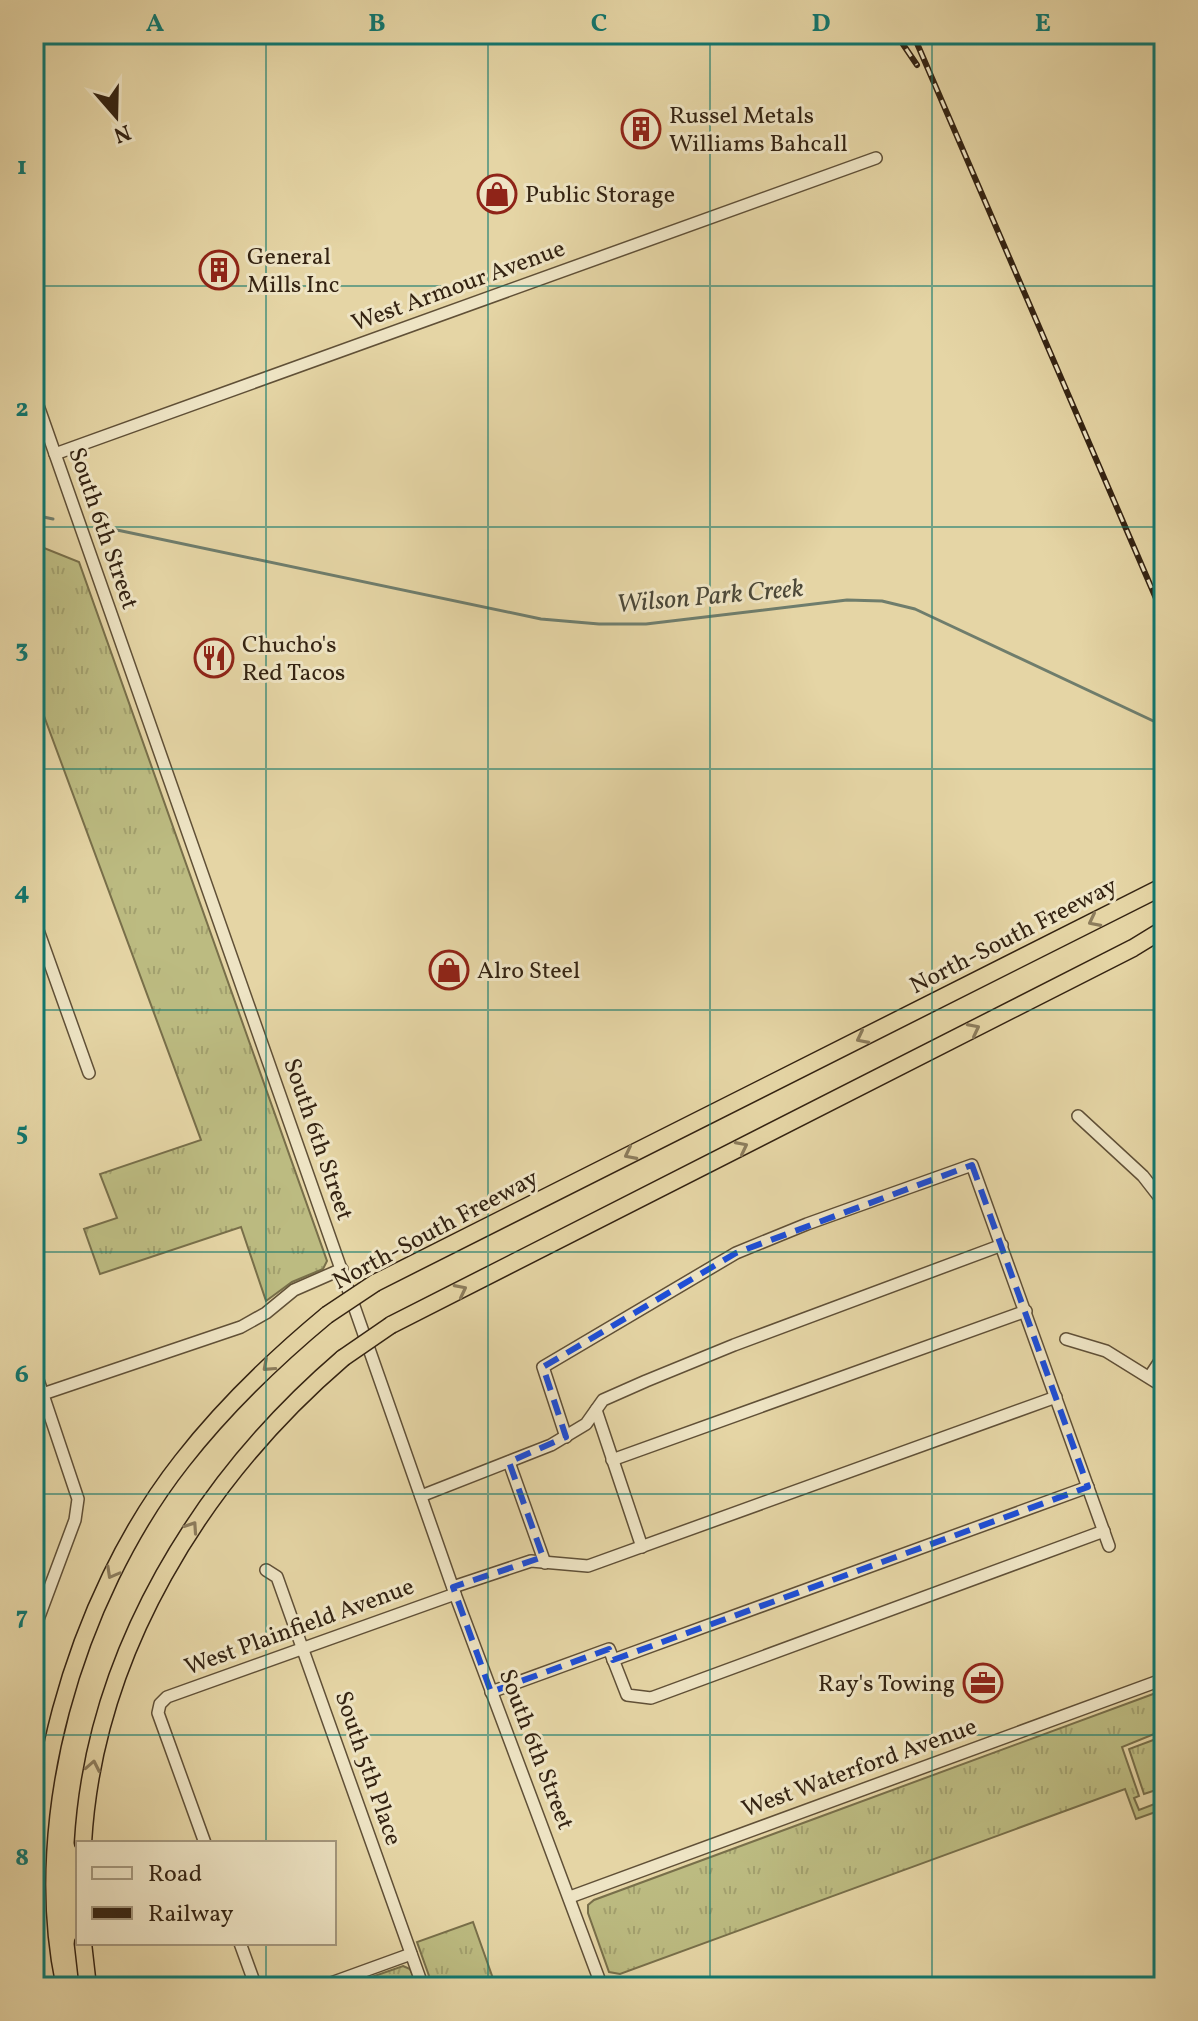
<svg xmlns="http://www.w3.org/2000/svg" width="1198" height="2021" font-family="Vollkorn,serif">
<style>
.grass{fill:url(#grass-tufts);stroke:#786f4a;stroke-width:2}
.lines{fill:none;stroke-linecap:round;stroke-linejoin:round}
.stream{stroke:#6f7d6c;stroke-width:3}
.minor-casing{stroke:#605037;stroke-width:14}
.highway-casing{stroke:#342312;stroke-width:19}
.minor{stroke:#eee4c4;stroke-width:11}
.highway{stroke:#e5d5a5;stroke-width:16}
.rail-casing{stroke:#342312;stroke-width:6}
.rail{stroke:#eee4c4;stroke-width:3;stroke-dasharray:9;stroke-linecap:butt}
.highway-bridge-casing{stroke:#342312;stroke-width:19;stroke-linecap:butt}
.highway-bridge{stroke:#e5d5a5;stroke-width:16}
.oneway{stroke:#8c7c5c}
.marked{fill:none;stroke:#1d4ed8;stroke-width:6;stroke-dasharray:16 10;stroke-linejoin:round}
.grid{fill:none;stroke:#0f766e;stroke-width:2;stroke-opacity:0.55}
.labels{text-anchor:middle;stroke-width:6;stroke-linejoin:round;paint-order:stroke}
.poi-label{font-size:24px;fill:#342312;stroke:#eee4c4;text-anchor:start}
.street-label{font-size:24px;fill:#342312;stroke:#eee4c4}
.water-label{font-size:26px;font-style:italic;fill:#4c4838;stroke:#eee4c4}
.neatline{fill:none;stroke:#0f766e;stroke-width:3}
.grid-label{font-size:26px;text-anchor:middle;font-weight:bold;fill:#0f766e}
</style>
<defs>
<pattern id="grass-tufts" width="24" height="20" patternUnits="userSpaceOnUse" patternTransform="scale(2)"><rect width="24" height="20" fill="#bcbb81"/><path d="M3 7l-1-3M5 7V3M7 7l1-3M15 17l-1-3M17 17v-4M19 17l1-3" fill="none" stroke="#a2a06e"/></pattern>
</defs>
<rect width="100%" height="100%" fill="#e5d5a5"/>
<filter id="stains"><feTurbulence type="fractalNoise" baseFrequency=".0025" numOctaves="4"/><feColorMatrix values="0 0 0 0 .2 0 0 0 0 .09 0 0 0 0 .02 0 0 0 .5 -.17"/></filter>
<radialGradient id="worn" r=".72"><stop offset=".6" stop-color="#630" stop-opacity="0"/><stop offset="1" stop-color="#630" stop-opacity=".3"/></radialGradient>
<g class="grass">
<path d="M 34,544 L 79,562 L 327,1261 L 323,1269 L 292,1282 L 266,1301 L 241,1227 L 100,1274 L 84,1229 L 117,1218 L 100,1174 L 201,1140 L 34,689 Z"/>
<path d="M 1164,1690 L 1164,1730 L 1122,1747 L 1139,1796 L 1134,1798 L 1139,1810 L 1160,1802 L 1156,1790 L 1144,1794 L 1129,1749 L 1164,1736 L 1164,1809 L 1136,1819 L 1125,1789 L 620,1974 L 609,1972 L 588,1913 L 588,1905 L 594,1900 Z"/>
<path d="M 473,1922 L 496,1987 L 433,1987 L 417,1942 Z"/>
<path d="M 403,1966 L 410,1969 L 418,1987 L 343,1987 Z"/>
</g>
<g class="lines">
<g class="stream">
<path d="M 34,515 L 53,519"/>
<path d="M 98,526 L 541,619 L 599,624 L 646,624 L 847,600 L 882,601 L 915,609 L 1164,726"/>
</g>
<defs>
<g id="minor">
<path d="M 34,394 L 455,1594 L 602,1987"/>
<path d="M 55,454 L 876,158"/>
<path d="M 34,919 L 89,1073"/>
<path d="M 1078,1116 L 1143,1176 L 1164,1203"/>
<path d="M 1066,1339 L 1106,1351 L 1164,1387"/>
<path d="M 34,1368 L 78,1499 L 75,1520 L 34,1630"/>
<path d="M 1150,1376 L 1164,1355"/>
<path d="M 34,1397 L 241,1327 L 266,1313 L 294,1290 L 342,1269"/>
<path d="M 596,1410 L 642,1547"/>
<path d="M 566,1437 L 543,1367 L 736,1253 L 807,1224 L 972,1165 L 1109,1546"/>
<path d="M 612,1460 L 1026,1311"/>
<path d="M 509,1462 L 545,1563"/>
<path d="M 421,1496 L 551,1445 L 586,1424 L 603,1400 L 646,1381 L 734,1345 L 1002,1245"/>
<path d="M 266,1570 L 277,1577 L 423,1987"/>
<path d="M 453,1587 L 531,1561 L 588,1566 L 1056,1397"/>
<path d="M 613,1660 L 1088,1487"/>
<path d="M 491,1692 L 609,1649 L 627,1695 L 651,1698 L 1104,1531"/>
<path d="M 205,1843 L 158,1713 L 160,1704 L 167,1697 L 455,1594"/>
<path d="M 570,1897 L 1164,1679"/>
<path d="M 240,1943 L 256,1987"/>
<path d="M 320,1987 L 411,1954"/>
</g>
<g id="highway">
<path d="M 375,1283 L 1164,886"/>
<path d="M 391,1325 L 1133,948 L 1164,929"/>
<path d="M 83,1843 C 94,1653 201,1480 343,1358"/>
<path d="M 83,1943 L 88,1987"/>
<path d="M 47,1987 C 11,1815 75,1597 182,1461 C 225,1406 274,1359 327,1315"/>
</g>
</defs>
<use href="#minor" class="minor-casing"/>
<use href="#highway" class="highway-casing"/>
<use href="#minor" class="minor"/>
<use href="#highway" class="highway"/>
<defs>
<g id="rail">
<path d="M 896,34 L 917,65"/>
<path d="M 913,34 L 1164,617"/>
</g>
</defs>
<use href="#rail" class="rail-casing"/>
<use href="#rail" class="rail"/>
<defs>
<g id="highway-bridge">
<path d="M 327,1315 L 375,1283"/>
<path d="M 343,1358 L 391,1325"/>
</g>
</defs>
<use href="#highway-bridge" class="highway-bridge-casing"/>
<use href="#highway-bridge" class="highway-bridge"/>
</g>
<defs><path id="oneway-chevron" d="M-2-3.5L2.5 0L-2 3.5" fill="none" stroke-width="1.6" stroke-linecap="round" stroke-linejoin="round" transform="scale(2)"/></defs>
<g class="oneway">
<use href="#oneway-chevron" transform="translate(1094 921) rotate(153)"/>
<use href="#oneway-chevron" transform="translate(974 1029) rotate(-27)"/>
<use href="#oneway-chevron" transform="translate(862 1038) rotate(153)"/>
<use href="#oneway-chevron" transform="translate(742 1147) rotate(-27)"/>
<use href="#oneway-chevron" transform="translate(630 1154) rotate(153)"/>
<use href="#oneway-chevron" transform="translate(461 1290) rotate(-27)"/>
<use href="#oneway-chevron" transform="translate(268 1366) rotate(138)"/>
<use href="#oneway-chevron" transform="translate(192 1527) rotate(-56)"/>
<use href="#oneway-chevron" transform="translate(112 1573) rotate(119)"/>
<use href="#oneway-chevron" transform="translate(93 1766) rotate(-79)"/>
</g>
<path class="marked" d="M 972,1165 L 1088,1487 L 613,1660 L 609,1649 L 491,1692 L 453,1587 L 543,1557 L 509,1462 L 566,1437 L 543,1367 L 736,1253 Z"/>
<path class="grid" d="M 266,34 L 266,1843M 488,34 L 488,1987M 710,34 L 710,1987M 932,34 L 932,1987M 34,286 L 1164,286M 34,527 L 1164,527M 34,769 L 1164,769M 34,1010 L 1164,1010M 34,1252 L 1164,1252M 34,1494 L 1164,1494M 34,1735 L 1164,1735M 266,1943 L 266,1987"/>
<defs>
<symbol id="building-ring" viewBox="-11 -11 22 22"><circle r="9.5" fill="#eee4c4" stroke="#8f2418" stroke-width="1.5"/><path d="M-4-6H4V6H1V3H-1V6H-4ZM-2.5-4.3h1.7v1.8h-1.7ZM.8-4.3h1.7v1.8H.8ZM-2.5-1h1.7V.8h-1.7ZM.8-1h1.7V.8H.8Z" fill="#8f2418"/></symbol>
<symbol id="shop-ring" viewBox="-11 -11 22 22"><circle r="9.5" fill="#eee4c4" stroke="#8f2418" stroke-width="1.5"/><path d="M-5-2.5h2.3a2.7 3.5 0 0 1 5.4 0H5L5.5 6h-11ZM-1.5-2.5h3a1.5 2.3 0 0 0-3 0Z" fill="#8f2418"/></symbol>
<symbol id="restaurant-ring" viewBox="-11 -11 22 22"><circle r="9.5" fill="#eee4c4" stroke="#8f2418" stroke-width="1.5"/><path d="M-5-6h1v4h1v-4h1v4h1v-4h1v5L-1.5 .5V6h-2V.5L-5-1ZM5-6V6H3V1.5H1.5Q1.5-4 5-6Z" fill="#8f2418"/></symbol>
<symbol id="office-ring" viewBox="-11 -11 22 22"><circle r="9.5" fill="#eee4c4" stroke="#8f2418" stroke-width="1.5"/><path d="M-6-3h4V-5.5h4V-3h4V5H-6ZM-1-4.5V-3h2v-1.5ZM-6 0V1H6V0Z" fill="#8f2418"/></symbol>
</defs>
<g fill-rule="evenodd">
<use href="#building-ring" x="619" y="107" width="44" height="44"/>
<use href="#shop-ring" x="475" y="172" width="44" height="44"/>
<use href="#building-ring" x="197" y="248" width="44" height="44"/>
<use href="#restaurant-ring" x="192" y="636" width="44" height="44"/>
<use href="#shop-ring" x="427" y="948" width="44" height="44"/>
<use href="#office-ring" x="961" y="1661" width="44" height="44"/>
</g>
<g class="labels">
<g class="poi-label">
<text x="669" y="123">Russel Metals<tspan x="669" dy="28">Williams Bahcall</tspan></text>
<text x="525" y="202">Public Storage</text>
<text x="247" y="264">General<tspan x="247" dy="28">Mills Inc</tspan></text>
<text x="242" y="652">Chucho's<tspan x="242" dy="28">Red Tacos</tspan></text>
<text x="477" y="978">Alro Steel</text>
<text x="955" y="1691" text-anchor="end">Ray's Towing</text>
</g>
<g class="street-label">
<text transform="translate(458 285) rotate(-20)" y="8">West Armour Avenue</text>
<text transform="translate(104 528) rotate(71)" y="8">South 6th Street</text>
<text transform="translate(1013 935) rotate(-27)" y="8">North-South Freeway</text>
<text transform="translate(319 1139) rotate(71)" y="8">South 6th Street</text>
<text transform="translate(435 1229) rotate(-28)" y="8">North-South Freeway</text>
<text transform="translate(299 1626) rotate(-20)" y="8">West Plainfield Avenue</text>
<text transform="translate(537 1749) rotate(69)" y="8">South 6th Street</text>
<text transform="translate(859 1767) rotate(-20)" y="8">West Waterford Avenue</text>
<text transform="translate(369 1768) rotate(71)" y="8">South 5th Place</text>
</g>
<g class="water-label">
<text transform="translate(710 595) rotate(-5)" y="9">Wilson Park Creek</text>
</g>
</g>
<rect width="1198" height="2021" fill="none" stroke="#e5d5a5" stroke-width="88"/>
<rect x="76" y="1841" width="260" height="104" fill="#eee4c4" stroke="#a4977d" stroke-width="2"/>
<rect x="92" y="1867" width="40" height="12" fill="#eee4c4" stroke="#a4977d" stroke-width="2"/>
<text x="148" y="1881" font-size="24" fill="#342312">Road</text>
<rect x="92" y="1907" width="40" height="12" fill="#342312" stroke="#a4977d" stroke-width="2"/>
<text x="148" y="1921" font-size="24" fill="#342312">Railway</text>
<g transform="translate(116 116) rotate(160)" stroke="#eee4c4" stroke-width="6" paint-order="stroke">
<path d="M0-6L14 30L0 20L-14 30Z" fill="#342312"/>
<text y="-12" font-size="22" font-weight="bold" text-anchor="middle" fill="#342312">N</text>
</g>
<rect x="44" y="44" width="1110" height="1933" class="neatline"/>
<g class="grid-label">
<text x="155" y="31">A</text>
<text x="377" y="31">B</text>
<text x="599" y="31">C</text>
<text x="821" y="31">D</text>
<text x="1043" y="31">E</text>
<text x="22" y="174">1</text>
<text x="22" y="416">2</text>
<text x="22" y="657">3</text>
<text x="22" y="899">4</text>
<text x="22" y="1140">5</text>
<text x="22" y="1382">6</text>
<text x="22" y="1624">7</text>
<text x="22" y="1865">8</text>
</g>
<rect width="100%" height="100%" filter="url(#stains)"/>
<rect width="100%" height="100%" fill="url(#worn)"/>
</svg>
